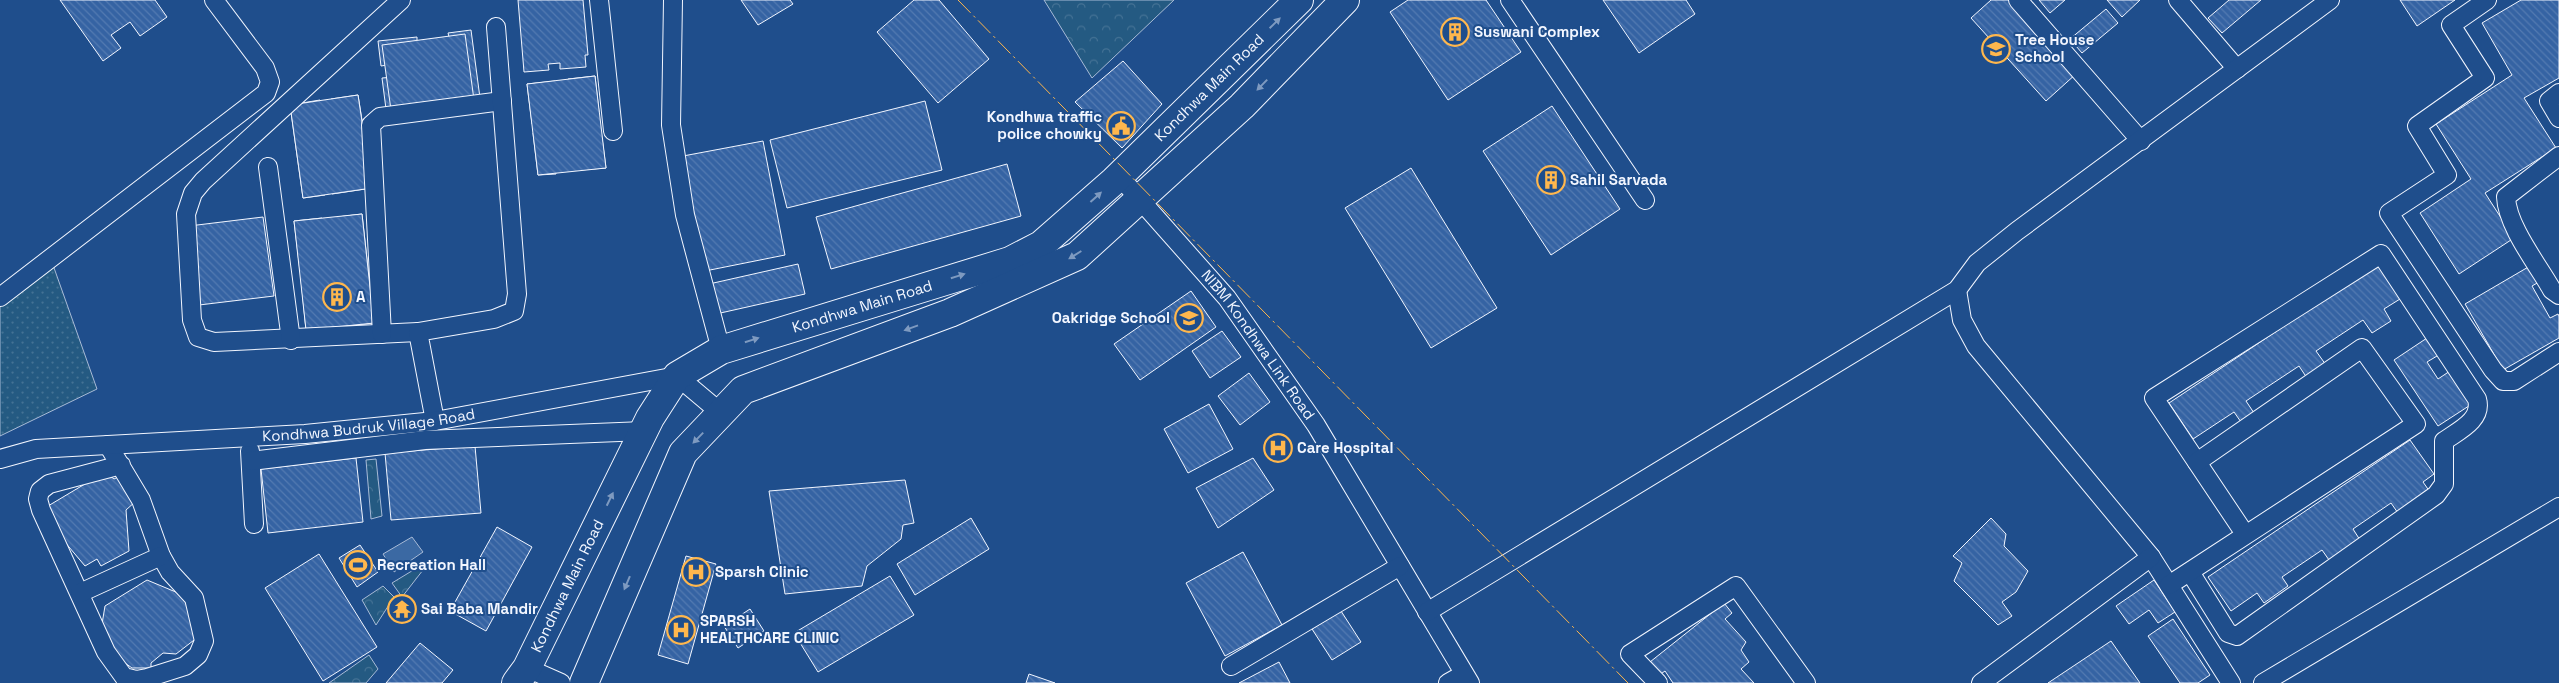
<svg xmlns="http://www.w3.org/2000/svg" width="2559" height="683" font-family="'Space Grotesk',sans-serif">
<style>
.grass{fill:url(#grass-dots);stroke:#a8bbd7}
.park{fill:url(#park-crowns);stroke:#a8bbd7}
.water{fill:#3b69a3;stroke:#a8bbd7}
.building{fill:url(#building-back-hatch);stroke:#f2f6ff}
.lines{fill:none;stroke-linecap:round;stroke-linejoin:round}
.street-casing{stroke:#f2f6ff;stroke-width:20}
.primary-casing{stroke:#f2f6ff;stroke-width:30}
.street{stroke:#1f4e8c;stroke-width:18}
.primary{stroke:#1f4e8c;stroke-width:28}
.power{stroke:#ffb74d;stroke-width:1;stroke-dasharray:18 4 2.5 4;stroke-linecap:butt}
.oneway{fill:#7e9ac0}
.labels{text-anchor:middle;stroke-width:4;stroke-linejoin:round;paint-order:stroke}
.poi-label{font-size:15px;font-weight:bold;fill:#f2f6ff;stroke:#1f4e8c;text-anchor:start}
.street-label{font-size:15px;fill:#f2f6ff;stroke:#1f4e8c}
</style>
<defs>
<pattern id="grass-dots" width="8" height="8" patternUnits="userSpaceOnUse" patternTransform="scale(1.25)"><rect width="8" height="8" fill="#245a82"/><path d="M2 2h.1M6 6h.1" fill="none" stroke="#447295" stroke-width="1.8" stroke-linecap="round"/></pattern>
<pattern id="park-crowns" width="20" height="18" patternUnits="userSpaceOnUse" patternTransform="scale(1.25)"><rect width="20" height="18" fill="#245a82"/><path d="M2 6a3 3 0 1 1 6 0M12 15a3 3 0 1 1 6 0" fill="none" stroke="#447295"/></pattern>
<pattern id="building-back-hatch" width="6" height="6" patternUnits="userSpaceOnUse" patternTransform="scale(1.25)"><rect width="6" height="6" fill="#3563a3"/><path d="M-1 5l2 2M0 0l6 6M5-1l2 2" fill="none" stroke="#537ab1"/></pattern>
</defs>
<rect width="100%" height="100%" fill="#1f4e8c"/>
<path class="grass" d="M 53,265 L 97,389 L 0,436 L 0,305 Z"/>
<g class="park">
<path d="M 1044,0 L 1174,0 L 1092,78 Z"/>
<path d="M 376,459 L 382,516 L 371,519 L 366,460 Z"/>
<path d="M 420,566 L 423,570 L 402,597 L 392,583 Z"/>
<path d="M 383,586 L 394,597 L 376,625 L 362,600 Z"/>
<path d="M 369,655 L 378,669 L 366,683 L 329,683 Z"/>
</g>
<path class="water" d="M 412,537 L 423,552 L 394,572 L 383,554 Z"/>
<g class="building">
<path d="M 60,0 L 155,0 L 167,17 L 140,36 L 130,22 L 111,35 L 121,48 L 103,61 Z"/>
<path d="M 518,0 L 583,0 L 588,55 L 585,55 L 586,67 L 560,69 L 560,63 L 548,64 L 549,70 L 524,72 Z"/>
<path d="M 741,0 L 790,0 L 793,4 L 758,25 Z"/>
<path d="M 914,0 L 939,0 L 989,59 L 938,103 L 877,32 Z"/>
<path d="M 1408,0 L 1486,0 L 1521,52 L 1448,100 L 1390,12 Z"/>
<path d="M 1603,0 L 1686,0 L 1695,14 L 1639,53 Z"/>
<path d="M 1991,0 L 2012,0 L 2077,73 L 2046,101 L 1971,18 Z"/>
<path d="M 2039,0 L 2065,0 L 2050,13 Z"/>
<path d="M 2107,0 L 2140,0 L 2122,17 Z"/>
<path d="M 2229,0 L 2261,0 L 2222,33 L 2208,18 Z"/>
<path d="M 2400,0 L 2455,0 L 2417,26 Z"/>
<path d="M 2521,0 L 2559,0 L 2559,78 L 2524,98 L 2556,148 L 2485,193 L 2514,238 L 2459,274 L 2420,213 L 2471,179 L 2436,124 L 2512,75 L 2482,23 Z"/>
<path d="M 2106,9 L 2118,23 L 2082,53 L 2070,39 Z"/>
<path d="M 471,30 L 480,98 L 386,109 L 382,78 L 394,77 L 393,64 L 381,66 L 378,41 L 417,37 L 417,41 L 449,37 L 448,33 Z"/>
<path d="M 465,34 L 474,100 L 391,110 L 382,45 Z"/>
<path d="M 1123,61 L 1162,104 L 1122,148 L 1075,102 Z"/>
<path d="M 595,76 L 599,112 L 592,112 L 593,117 L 578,119 L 579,129 L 594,128 L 595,138 L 602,138 L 606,168 L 580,170 L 579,160 L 554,163 L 556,174 L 538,175 L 533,133 L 551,131 L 550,122 L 532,124 L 527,84 L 555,81 L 557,100 L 571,98 L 568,79 Z"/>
<path d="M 595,76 L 606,168 L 538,175 L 527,84 Z"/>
<path d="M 358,95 L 365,139 L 332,143 L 334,154 L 366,149 L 372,188 L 332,194 L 331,185 L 323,186 L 325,195 L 303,198 L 290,105 L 320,100 L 323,123 L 334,122 L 331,99 Z"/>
<path d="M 358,95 L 372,188 L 303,198 L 290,105 Z"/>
<path d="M 925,101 L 942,170 L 787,208 L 770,140 Z"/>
<path d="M 1552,106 L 1620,209 L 1551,255 L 1483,151 Z"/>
<path d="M 763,141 L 785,255 L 705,271 L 683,156 Z"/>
<path d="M 1007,164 L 1021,216 L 831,269 L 816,217 Z"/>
<path d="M 1411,168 L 1497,308 L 1431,348 L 1345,208 Z"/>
<path d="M 362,214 L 374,323 L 347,326 L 347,321 L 328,323 L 329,328 L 306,330 L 301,280 L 315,279 L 314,269 L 300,271 L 294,221 L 322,218 L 324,238 L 339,236 L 337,217 Z"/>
<path d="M 362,214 L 374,323 L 306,330 L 294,221 Z"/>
<path d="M 263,217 L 274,296 L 199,305 L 189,226 Z"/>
<path d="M 798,264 L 805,294 L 716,314 L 709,284 Z"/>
<path d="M 2377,264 L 2400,299 L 2384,309 L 2391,321 L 2372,333 L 2363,320 L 2316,351 L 2326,365 L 2307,378 L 2299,366 L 2246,401 L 2254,413 L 2241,422 L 2234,412 L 2193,439 L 2169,403 Z"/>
<path d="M 2530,266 L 2539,282 L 2532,286 L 2550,318 L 2558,314 L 2559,316 L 2559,338 L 2503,370 L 2465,304 Z"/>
<path d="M 1191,291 L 1216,327 L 1140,380 L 1114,344 Z"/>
<path d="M 1222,331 L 1241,357 L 1210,378 L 1192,351 Z"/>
<path d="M 2430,336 L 2442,353 L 2427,362 L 2438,379 L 2453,369 L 2475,402 L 2438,426 L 2394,360 Z"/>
<path d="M 1249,373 L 1270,402 L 1240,425 L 1218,396 Z"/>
<path d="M 1209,404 L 1233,449 L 1188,473 L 1164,429 Z"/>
<path d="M 2410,440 L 2434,474 L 2423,482 L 2430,492 L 2398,513 L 2391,503 L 2353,529 L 2360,540 L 2329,560 L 2322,550 L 2282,577 L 2288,586 L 2264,603 L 2257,593 L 2231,611 L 2208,577 Z"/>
<path d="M 475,446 L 481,513 L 391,520 L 385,453 Z"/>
<path d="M 356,458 L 363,522 L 268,533 L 261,469 Z"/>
<path d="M 1253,458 L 1274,490 L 1218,528 L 1196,488 Z"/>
<path d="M 105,472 L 114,479 L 118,477 L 136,501 L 126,510 L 129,551 L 101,566 L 97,559 L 85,566 L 58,534 L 48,506 Z"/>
<path d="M 905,480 L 914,523 L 903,525 L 901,539 L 867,566 L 862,586 L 785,594 L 769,491 Z"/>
<path d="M 971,518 L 989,549 L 915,595 L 897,564 Z"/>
<path d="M 1991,518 L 2006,534 L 2004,546 L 2028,571 L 2016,592 L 2002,602 L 2012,616 L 1998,625 L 1954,581 L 1962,563 L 1953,556 Z"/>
<path d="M 497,527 L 532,547 L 486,631 L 450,611 Z"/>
<path d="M 360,545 L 378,572 L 357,587 L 339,558 Z"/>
<path d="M 1243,552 L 1282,625 L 1225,656 L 1186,583 Z"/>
<path d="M 319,554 L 377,647 L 323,681 L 265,588 Z"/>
<path d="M 686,556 L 716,564 L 688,664 L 658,655 Z"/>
<path d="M 890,576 L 914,615 L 818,672 L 794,633 Z"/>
<path d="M 147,580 L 183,595 L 198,637 L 176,654 L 163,653 L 151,663 L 151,668 L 132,668 L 118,658 L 101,630 L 105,606 Z"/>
<path d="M 2154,580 L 2175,612 L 2158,623 L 2149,610 L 2129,624 L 2116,606 Z"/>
<path d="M 1724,603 L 1732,613 L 1725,619 L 1746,642 L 1741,650 L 1749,662 L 1741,669 L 1754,683 L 1673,683 L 1665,671 L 1658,676 L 1650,662 Z"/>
<path d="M 750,609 L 764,631 L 738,648 L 724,626 Z"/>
<path d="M 1341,611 L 1361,642 L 1332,660 L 1312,629 Z"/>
<path d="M 2173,619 L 2210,675 L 2198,683 L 2180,683 L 2148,636 Z"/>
<path d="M 2111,641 L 2140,683 L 2048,683 Z"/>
<path d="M 420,643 L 453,670 L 442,683 L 386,683 Z"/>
<path d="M 1279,662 L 1290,683 L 1239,683 Z"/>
<path d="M 1029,674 L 1055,683 L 1026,683 Z"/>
</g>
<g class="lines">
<defs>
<g id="street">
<path d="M 401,0 L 203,181 L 193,193 L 186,214 L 192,320 L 198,337 L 214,342 L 418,332"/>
<path d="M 599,0 L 613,131"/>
<path d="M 673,0 L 671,125 L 685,215 L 721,350"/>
<path d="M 1510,0 L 1645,200"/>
<path d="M 2018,0 L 2141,141"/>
<path d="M 2178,0 L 2237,69"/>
<path d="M 2487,0 L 2451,25 L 2485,78 L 2417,126 L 2447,175 L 2389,213 L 2493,370 L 2503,381 L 2514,381 L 2559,352"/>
<path d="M 2559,93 L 2549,101 L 2559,118"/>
<path d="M 2559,156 L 2506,197 C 2507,226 2538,265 2552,290 L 2559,295"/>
<path d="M 268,167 L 291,340"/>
<path id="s1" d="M 1119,176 L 1227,298 L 1316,425 L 1470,683"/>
<path d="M 1957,290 L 1962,320 L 1976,346 L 2151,557 L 2231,683"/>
<path d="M 0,297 L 266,93 L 270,82 L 265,68 L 214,0"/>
<path d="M 382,334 L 371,125 L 380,117 L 502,101"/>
<path d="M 435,421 L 418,332 L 494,319 L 514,311 L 517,294 L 496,27"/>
<path d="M 108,445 L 141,500 L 161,556 L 170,572 L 194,598 L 204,641 L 198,655 L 185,666 L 147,678 L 136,680 L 124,677 L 106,652 L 41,510 L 38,499 L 40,491 L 49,484 L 121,465"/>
<path d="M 250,451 L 254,524"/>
<path id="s2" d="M 0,459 L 36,449 L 305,434 L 435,421 L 677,376 L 721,413"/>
<path d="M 251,461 L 425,440 L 644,431"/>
<path d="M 2190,572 L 2228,633 L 2237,636 L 2436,495 L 2444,484 L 2444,441 C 2458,431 2483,420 2477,399 L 2381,254 L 2154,398 L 2245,534"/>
<path d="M 2169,585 L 2416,424 L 2362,348 L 2197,462"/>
<path d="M 80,593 L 161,556"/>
<path d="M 1427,612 L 1957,290 L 1977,263 L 2017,231 L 2330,0"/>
<path d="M 1231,666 L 1400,566"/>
<path d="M 527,668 L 561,683"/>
<path d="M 1448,683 L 1464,674"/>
<path d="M 1658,683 L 1630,654 L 1736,586 L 1806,683"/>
<path d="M 1981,683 L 2151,557"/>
<path d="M 2263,683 L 2559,507"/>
</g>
<g id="primary">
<path id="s3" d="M 516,683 L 527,668 L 650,418 L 677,376 L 721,350 L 1010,261 L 1041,245 L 1114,181 L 1299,0"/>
<path d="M 584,683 L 683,453 L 743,390 L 950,313 L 1077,256 L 1242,106 L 1345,0"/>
</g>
</defs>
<use href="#street" class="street-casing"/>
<use href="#primary" class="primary-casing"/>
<use href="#street" class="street"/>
<use href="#primary" class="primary"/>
<path class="power" d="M 958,0 L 1628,683"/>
</g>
<defs><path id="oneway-solid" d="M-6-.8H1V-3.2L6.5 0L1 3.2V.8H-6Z" transform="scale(1.25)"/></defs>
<g class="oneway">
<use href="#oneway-solid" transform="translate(1275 23) rotate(-44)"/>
<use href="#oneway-solid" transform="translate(1262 85) rotate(134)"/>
<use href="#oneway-solid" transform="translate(1096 197) rotate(-42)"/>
<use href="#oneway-solid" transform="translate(1075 255) rotate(148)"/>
<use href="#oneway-solid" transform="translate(958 276) rotate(-17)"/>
<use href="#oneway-solid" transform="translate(911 328) rotate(160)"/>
<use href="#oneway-solid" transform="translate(752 340) rotate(-18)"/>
<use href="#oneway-solid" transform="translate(698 438) rotate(134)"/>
<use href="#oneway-solid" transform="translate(610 499) rotate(-64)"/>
<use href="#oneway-solid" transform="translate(627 583) rotate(113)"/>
</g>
<defs>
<symbol id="building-ring" viewBox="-11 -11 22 22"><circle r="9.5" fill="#1f4e8c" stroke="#ffb74d" stroke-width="1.5"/><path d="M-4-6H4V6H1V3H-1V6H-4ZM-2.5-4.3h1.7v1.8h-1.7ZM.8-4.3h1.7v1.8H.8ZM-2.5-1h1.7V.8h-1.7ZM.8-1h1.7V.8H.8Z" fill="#ffb74d"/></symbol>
<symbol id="school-ring" viewBox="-11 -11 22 22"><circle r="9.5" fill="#1f4e8c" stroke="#ffb74d" stroke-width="1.5"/><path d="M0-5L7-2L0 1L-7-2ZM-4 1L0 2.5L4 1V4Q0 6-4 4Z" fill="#ffb74d"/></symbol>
<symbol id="civic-ring" viewBox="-11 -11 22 22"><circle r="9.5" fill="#1f4e8c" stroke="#ffb74d" stroke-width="1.5"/><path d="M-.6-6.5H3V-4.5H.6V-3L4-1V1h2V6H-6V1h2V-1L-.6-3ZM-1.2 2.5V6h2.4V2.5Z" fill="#ffb74d"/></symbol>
<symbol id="hospital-ring" viewBox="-11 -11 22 22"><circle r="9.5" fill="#1f4e8c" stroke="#ffb74d" stroke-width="1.5"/><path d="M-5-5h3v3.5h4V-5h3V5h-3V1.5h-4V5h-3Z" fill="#ffb74d"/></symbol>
<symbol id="stadium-ring" viewBox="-11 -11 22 22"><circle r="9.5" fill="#1f4e8c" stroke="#ffb74d" stroke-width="1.5"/><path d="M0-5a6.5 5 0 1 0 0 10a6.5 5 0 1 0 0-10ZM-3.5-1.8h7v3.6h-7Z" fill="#ffb74d"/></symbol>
<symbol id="temple-ring" viewBox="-11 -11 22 22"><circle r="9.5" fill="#1f4e8c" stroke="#ffb74d" stroke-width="1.5"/><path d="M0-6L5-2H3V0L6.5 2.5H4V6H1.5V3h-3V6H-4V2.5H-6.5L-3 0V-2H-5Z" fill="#ffb74d"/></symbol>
</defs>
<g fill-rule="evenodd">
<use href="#building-ring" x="1439" y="16" width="32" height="32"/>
<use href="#school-ring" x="1980" y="33" width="32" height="32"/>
<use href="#civic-ring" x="1105" y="110" width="32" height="32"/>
<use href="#building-ring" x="1535" y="164" width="32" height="32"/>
<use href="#building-ring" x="321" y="281" width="32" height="32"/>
<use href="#school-ring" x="1173" y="302" width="32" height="32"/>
<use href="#hospital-ring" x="1262" y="432" width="32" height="32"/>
<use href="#stadium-ring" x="342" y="549" width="32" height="32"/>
<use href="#hospital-ring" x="680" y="556" width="32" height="32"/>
<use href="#temple-ring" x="386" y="593" width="32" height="32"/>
<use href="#hospital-ring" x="665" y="614" width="32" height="32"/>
</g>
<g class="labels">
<g class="poi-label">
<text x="1474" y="37">Suswani Complex</text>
<text x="2015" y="45">Tree House<tspan x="2015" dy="17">School</tspan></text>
<text x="1102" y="122" text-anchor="end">Kondhwa traffic<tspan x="1102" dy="17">police chowky</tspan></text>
<text x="1570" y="185">Sahil Sarvada</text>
<text x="356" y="302">A</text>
<text x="1170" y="323" text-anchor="end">Oakridge School</text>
<text x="1297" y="453">Care Hospital</text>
<text x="377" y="570">Recreation Hall</text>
<text x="715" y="577">Sparsh Clinic</text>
<text x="421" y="614">Sai Baba Mandir</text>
<text x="700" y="626">SPARSH<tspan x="700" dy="17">HEALTHCARE CLINIC</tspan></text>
</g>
<g class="street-label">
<text dy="5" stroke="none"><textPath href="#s3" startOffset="966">Kondhwa Main Road</textPath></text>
<text dy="5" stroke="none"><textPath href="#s3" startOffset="546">Kondhwa Main Road</textPath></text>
<text dy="5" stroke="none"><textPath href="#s1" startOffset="219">NIBM Kondhwa Link Road</textPath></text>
<text dy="5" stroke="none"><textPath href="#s2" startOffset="371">Kondhwa Budruk Village Road</textPath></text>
<text dy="5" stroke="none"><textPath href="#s3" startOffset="110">Kondhwa Main Road</textPath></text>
</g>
</g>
</svg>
